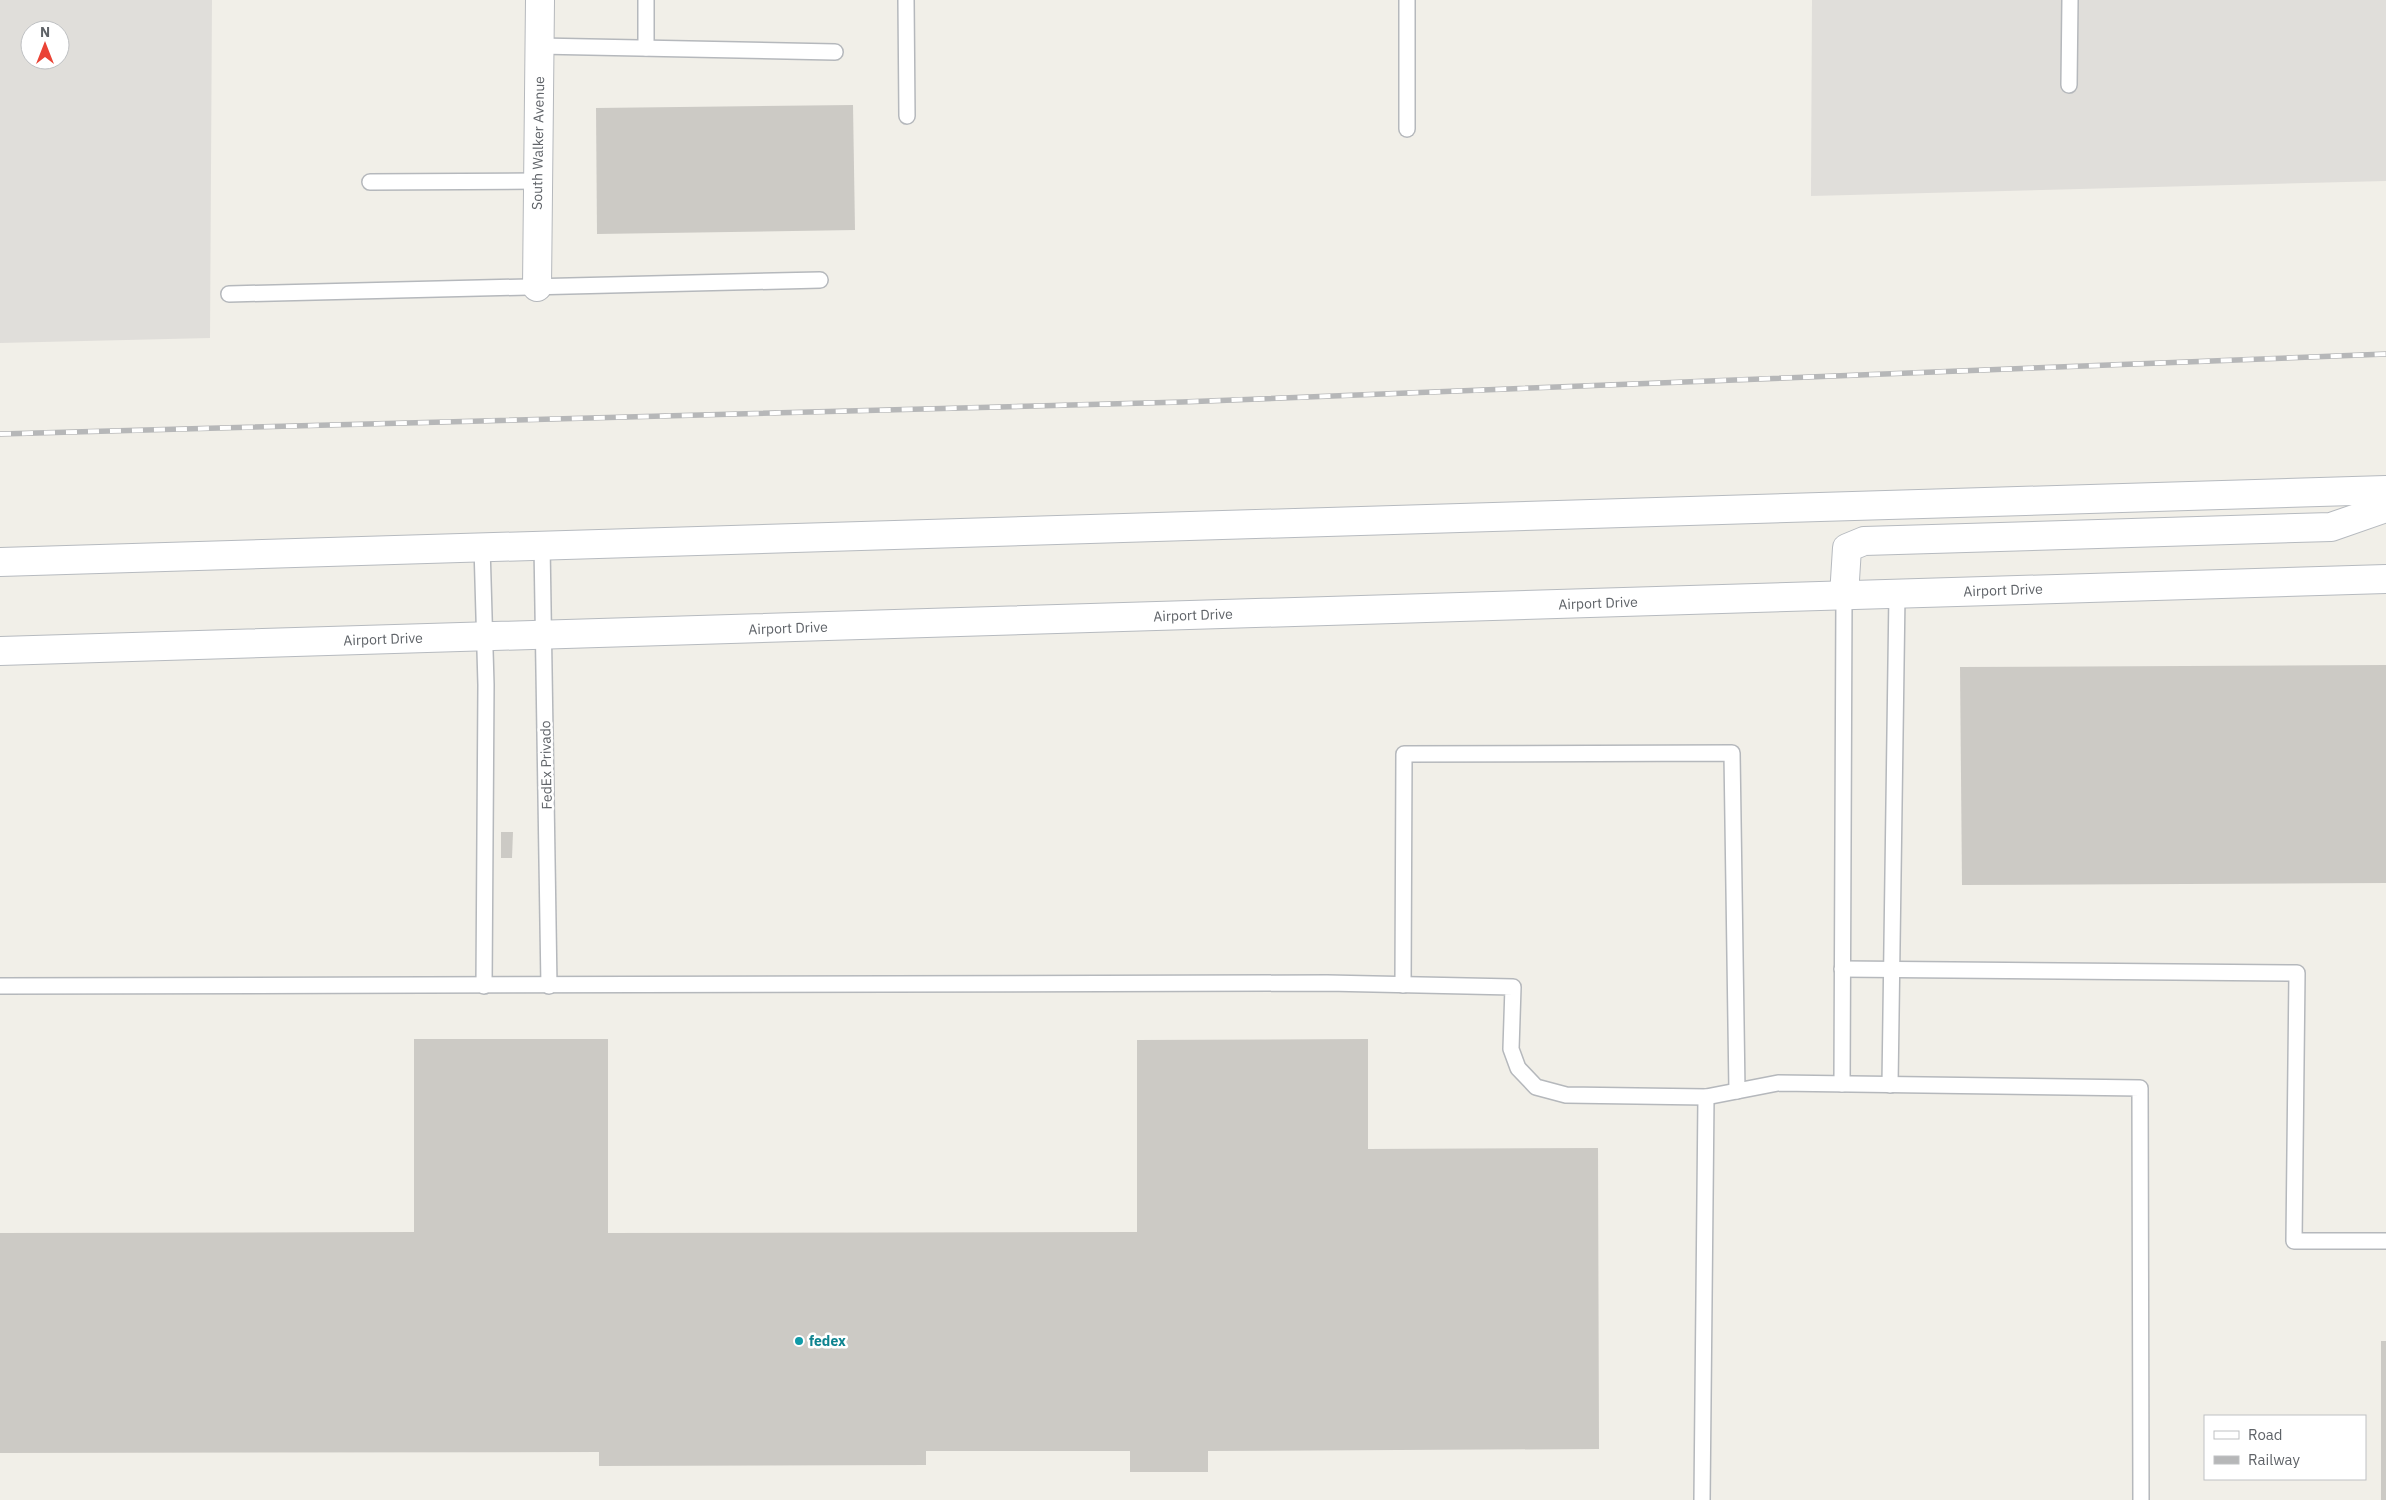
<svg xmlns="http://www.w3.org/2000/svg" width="2386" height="1500" font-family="'IBM Plex Sans',sans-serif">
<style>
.industrial{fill:#e0deda;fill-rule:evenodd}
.building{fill:#cccac5}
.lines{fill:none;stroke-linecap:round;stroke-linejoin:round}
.lane-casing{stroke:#b5b8bc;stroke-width:18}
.street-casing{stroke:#b5b8bc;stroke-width:30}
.secondary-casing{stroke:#b6babf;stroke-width:30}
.lane{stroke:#fff;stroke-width:15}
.street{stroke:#fff;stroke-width:28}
.secondary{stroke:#fff;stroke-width:28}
.rail-casing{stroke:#b6b7b8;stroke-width:5.5}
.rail{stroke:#fff;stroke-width:4;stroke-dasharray:11;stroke-linecap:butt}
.culture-dot{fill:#0f9aa8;stroke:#fff;stroke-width:2}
.labels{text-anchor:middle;stroke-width:5;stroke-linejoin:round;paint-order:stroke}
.street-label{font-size:14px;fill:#5f6368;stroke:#fff}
.culture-label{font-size:14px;font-weight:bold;fill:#0d838f;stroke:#fff;text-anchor:start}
</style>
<rect width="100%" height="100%" fill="#f1efe8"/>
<g class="industrial">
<path d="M 0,0 L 212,0 L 210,338 L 0,343 ZM 30,30 L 60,30 L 60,60 L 30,60 Z"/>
<path d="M 1812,0 L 2386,0 L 2386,181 L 1811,196 Z"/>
</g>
<g class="building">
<path d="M 853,105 L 855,230 L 597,234 L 596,108 Z"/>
<path d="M 2386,665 L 2386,883 L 1962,885 L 1960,667 Z"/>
<path d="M 501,832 L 513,832 L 512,858 L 501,858 Z"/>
<path d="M 414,1039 L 608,1039 L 608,1233 L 1137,1232 L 1137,1040 L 1368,1039 L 1368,1149 L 1598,1148 L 1599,1449 L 1208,1451 L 1208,1472 L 1130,1472 L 1130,1451 L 926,1451 L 926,1465 L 599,1466 L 599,1452 L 0,1453 L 0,1233 L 414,1232 Z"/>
<rect x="2381" y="1341" width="5" height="159"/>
</g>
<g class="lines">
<defs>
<g id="lane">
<path d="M 906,0 L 907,116"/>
<path d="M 539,46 L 835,52"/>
<path d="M 646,48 L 646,0"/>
<path d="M 2069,85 L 2070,0"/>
<path d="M 1407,129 L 1407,0"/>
<path d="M 370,182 L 537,181"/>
<path d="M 229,294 L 820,280"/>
<path d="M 542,544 L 549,986"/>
<path d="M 482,546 L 486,685 L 484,986"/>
<path d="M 1842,969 L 2297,973 L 2294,1241 L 2386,1241"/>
<path d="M 1403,985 L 1404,754 L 1732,753 L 1737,1091"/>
<path d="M 0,986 L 1327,983 L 1513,987 L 1511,1049 L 1518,1068 L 1536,1087 L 1566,1095 L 1706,1097 L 1778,1083 L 2140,1088 L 2141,1500"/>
<path d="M 1842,1084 L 1844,596"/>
<path d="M 1890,1085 L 1897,594"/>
<path d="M 1702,1500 L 1706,1097"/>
</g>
<path id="street" d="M 537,287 L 540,0"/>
<g id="secondary">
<path d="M 0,562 L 2386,490"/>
<path d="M 1844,596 L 1847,548 L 1864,541 L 2331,527 L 2386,508"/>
<path d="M 0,651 L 2386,579"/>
</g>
</defs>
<use href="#lane" class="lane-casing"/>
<use href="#street" class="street-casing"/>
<use href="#secondary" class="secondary-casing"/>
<use href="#lane" class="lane"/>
<use href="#street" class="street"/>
<use href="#secondary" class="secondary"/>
<defs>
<path id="rail" d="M 0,434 L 1182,402 L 2386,354"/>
</defs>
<use href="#rail" class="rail-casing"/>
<use href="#rail" class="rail"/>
</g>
<circle class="culture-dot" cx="799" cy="1341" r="5"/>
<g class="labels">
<g class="street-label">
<text transform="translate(538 143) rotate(-89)" y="5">South Walker Avenue</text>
<text transform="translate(2003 590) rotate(-2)" y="5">Airport Drive</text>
<text transform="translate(1598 603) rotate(-2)" y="5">Airport Drive</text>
<text transform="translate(1193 615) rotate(-2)" y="5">Airport Drive</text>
<text transform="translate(788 628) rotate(-2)" y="5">Airport Drive</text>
<text transform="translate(383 639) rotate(-2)" y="5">Airport Drive</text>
<text transform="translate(546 765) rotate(-91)" y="5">FedEx Privado</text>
</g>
<g class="culture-label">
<text x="809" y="1346">fedex</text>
</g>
</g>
<rect x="2204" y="1415" width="162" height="65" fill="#ffffff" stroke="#bfc1c3"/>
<rect x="2214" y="1431" width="25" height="8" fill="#ffffff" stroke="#bfc1c3"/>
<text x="2248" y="1440" font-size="15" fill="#5f6368">Road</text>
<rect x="2214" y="1456" width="25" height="8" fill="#b6b7b8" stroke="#bfc1c3"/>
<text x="2248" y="1465" font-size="15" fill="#5f6368">Railway</text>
<g transform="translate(45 45)"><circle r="24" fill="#ffffff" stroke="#bfc1c3"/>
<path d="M0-4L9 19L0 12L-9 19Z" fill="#ea4335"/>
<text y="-8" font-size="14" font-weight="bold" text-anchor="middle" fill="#5f6368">N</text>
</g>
</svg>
